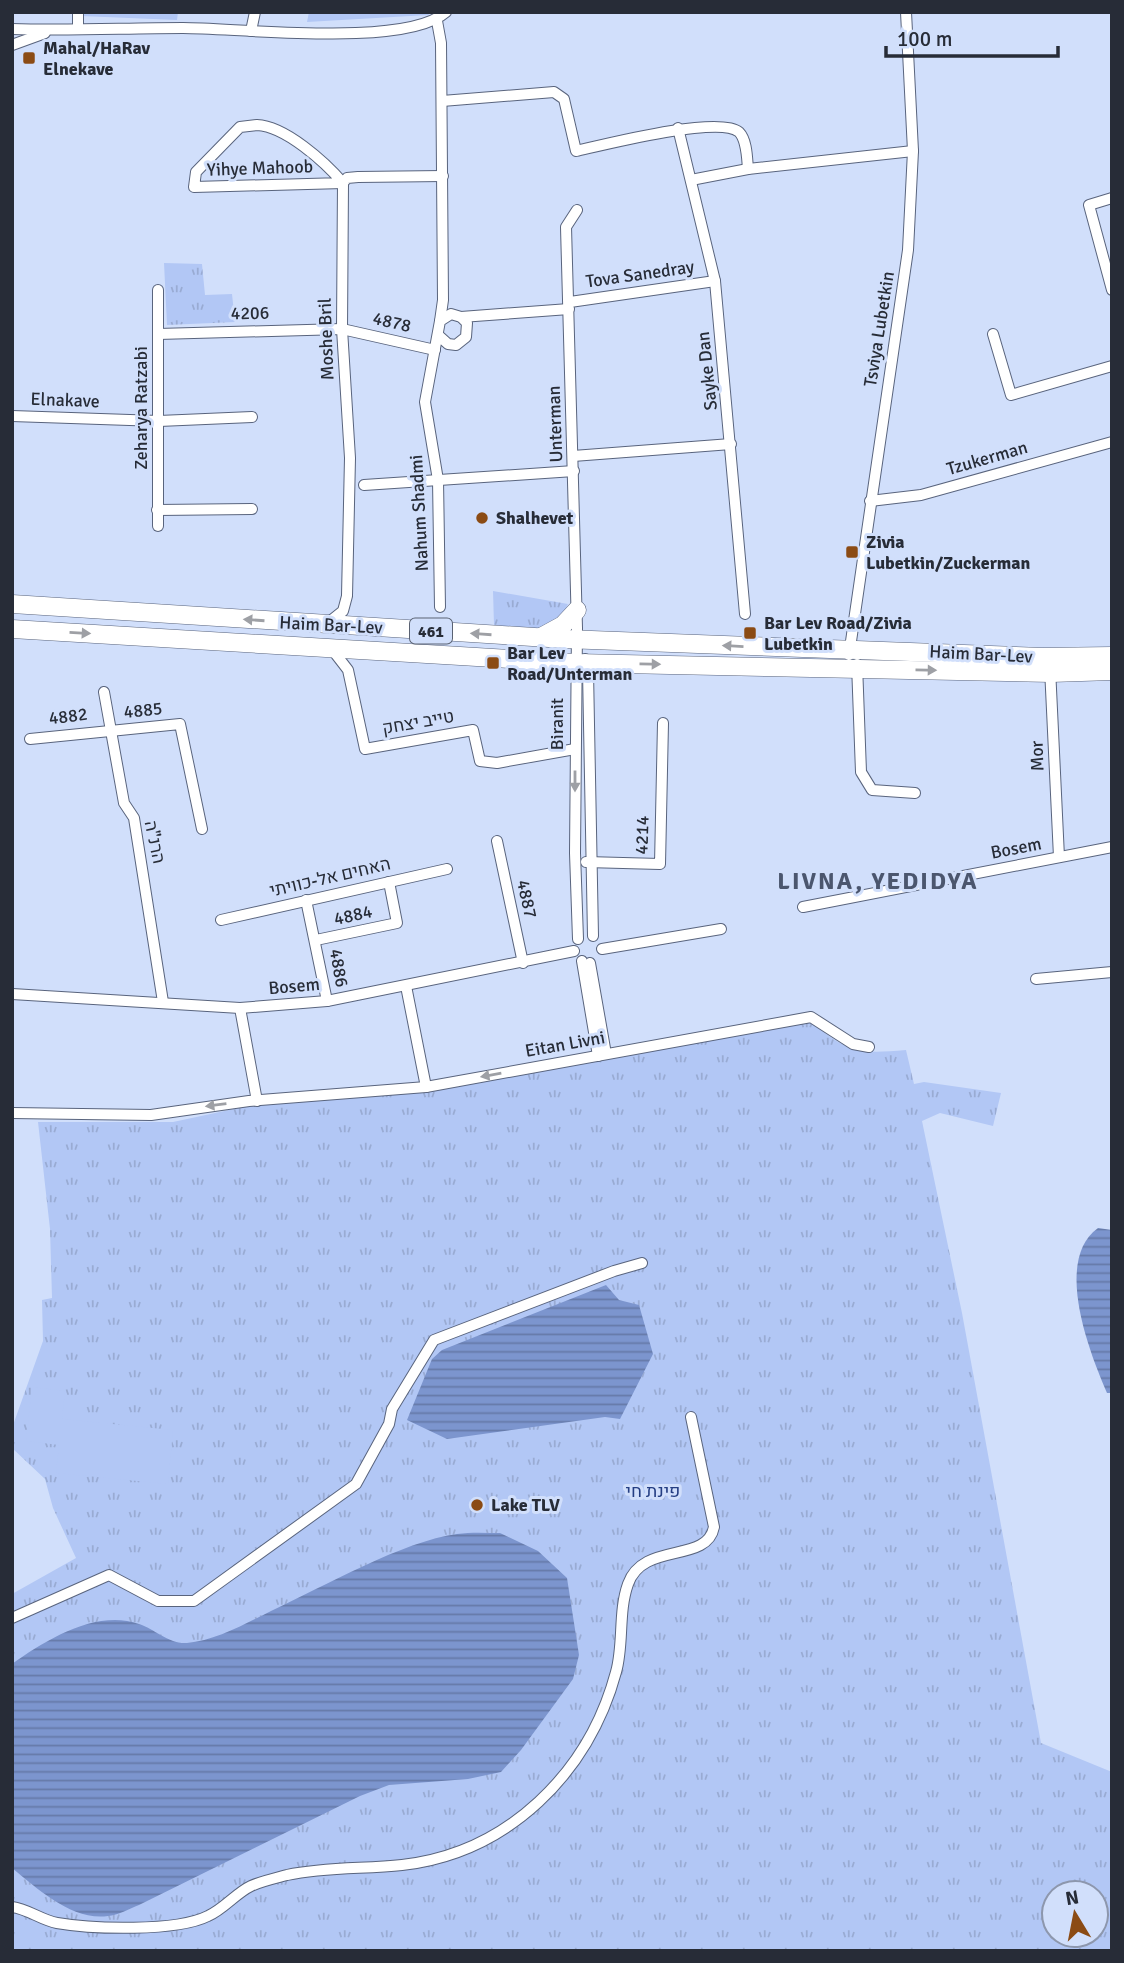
<svg xmlns="http://www.w3.org/2000/svg" width="1124" height="1963" font-family="Signika,Heebo,sans-serif">
<style>
.park{fill:url(#park-tufts);fill-rule:evenodd}
.pitch{fill:#b2c7f5}
.water{fill:url(#water-rules)}
.lines{fill:none;stroke-linecap:round;stroke-linejoin:round}
.street-casing{stroke:#59647d;stroke-width:12}
.primary-casing{stroke:#59647d;stroke-width:19}
.street{stroke:#fff;stroke-width:10}
.primary{stroke:#fff;stroke-width:18}
.oneway{fill:#9ea0a5}
.poi-dot{fill:#8b4b14;stroke:#d1dffb;stroke-width:2.5}
.labels{text-anchor:middle;stroke-width:6;stroke-linejoin:round;paint-order:stroke}
.shield{fill:#d1dffb;stroke:#5a6272;stroke-width:2}
.shield-label{font-size:16px;font-weight:bold;fill:#272c37}
.poi-label{font-size:18px;font-weight:bold;fill:#272c37;stroke:#d1dffb;text-anchor:start}
.street-label{font-size:18px;fill:#272c37;stroke:#d1dffb}
.park-label{font-size:18px;fill:#243e83;stroke:#d1dffb}
.district-label{font-size:24px;font-weight:bold;letter-spacing:2px;fill:#4b566e;stroke:#d1dffb}
</style>
<defs>
<pattern id="park-tufts" width="24" height="20" patternUnits="userSpaceOnUse" patternTransform="scale(1.75)"><rect width="24" height="20" fill="#b2c7f5"/><path d="M3 7l-1-3M5 7V3M7 7l1-3M15 17l-1-3M17 17v-4M19 17l1-3" fill="none" stroke="#99abd3"/></pattern>
<pattern id="water-rules" width="6" height="5" patternUnits="userSpaceOnUse" patternTransform="scale(1.75)"><rect width="6" height="5" fill="#7c95ce"/><path d="M0 2.5h6" fill="none" stroke="#667aa8"/></pattern>
</defs>
<rect width="100%" height="100%" fill="#d1dffb"/>
<g class="park">
<path d="M 81,12 L 178,12 L 177,20 L 81,16 Z"/>
<path d="M 309,12 L 432,12 L 428,15 L 307,22 Z"/>
<path d="M 164,263 L 202,264 L 205,295 L 232,294 L 235,322 L 167,325 Z"/>
<path d="M 493,591 L 568,604 L 562,617 L 536,629 L 494,625 Z"/>
<path d="M 811,1022 C 849,1053 858,1054 906,1050 L 914,1084 L 924,1082 L 1001,1093 L 993,1126 L 940,1113 L 922,1121 L 962,1313 L 1041,1743 L 1112,1772 L 1112,1951 L 12,1951 L 12,1594 L 76,1558 L 53,1508 L 45,1479 L 12,1448 L 12,1428 L 43,1341 L 42,1300 L 52,1298 L 50,1229 L 38,1122 L 173,1122 L 257,1104 L 425,1091 ZM 1054,1893 L 1096,1893 L 1096,1935 L 1054,1935 Z"/>
</g>
<path class="pitch" d="M 32,1387 L 65,1391 L 62,1419 L 173,1430 L 168,1484 L 56,1473 L 59,1445 L 26,1441 Z"/>
<g class="water">
<path d="M 1098,1228 L 1112,1230 L 1112,1393 L 1107,1393 C 1090,1354 1053,1260 1098,1228 Z"/>
<path d="M 606,1285 L 619,1300 L 639,1305 L 653,1354 L 620,1419 L 605,1417 L 447,1439 L 407,1420 L 432,1359 L 442,1350 Z"/>
<path d="M 500,1533 L 538,1551 L 567,1578 L 579,1655 L 573,1679 L 521,1750 L 501,1772 L 468,1779 L 389,1785 L 360,1796 L 139,1905 C 129,1909 118,1915 108,1916 C 72,1921 38,1889 12,1868 L 12,1664 C 46,1640 96,1609 139,1624 C 155,1629 168,1644 187,1643 C 215,1641 247,1623 271,1611 C 323,1587 403,1541 457,1534 C 471,1532 486,1533 500,1533 Z"/>
</g>
<g class="lines">
<defs>
<g id="street">
<path d="M 437,21 L 441,43 L 443,300 L 440,321"/>
<path d="M 12,29 C 69,31 126,28 183,28 C 240,28 406,48 446,12"/>
<path d="M 78,29 L 78,12"/>
<path d="M 251,31 L 255,12"/>
<path d="M 12,45 L 45,33"/>
<path d="M 442,101 L 554,92 L 564,99 L 576,151 C 603,145 719,115 739,132 C 747,140 747,158 748,169"/>
<path d="M 257,125 C 285,126 325,162 343,183 L 194,187 L 196,172 L 240,127 Z"/>
<path d="M 678,128 L 715,281 L 745,614"/>
<path d="M 691,180 L 748,169 L 913,151"/>
<path d="M 1112,198 L 1089,205 L 1112,290"/>
<path d="M 577,210 L 566,227 L 577,628 L 575,853 L 578,939"/>
<path d="M 570,302 L 715,281"/>
<path d="M 461,317 L 569,309"/>
<path d="M 158,334 L 342,329 L 435,350"/>
<path d="M 993,334 L 1011,395 L 1112,366"/>
<path d="M 438,335 L 448,344 L 456,345 L 466,337 L 467,323 L 461,317 L 451,314 L 440,321 L 425,402 L 438,480 L 440,607"/>
<path d="M 12,416 L 159,421 L 252,417"/>
<path d="M 573,456 L 731,444"/>
<path d="M 364,485 L 574,471"/>
<path d="M 870,501 L 921,495 L 1112,442"/>
<path d="M 157,510 L 252,509"/>
<path d="M 158,526 L 158,290"/>
<path d="M 328,623 L 343,611 L 347,596 L 350,458 L 342,329 L 343,183 L 347,178 L 358,177 L 443,176"/>
<path d="M 331,648 L 348,670 L 365,749 L 473,730 L 480,761 L 497,763 L 575,749"/>
<path d="M 849,655 L 908,250 L 913,151 L 906,12"/>
<path d="M 585,659 L 588,671 L 593,936"/>
<path d="M 857,664 L 861,772 L 872,790 L 915,793"/>
<path d="M 1050,668 L 1059,857"/>
<path d="M 104,692 L 124,803 L 134,818 L 163,1002"/>
<path d="M 30,739 L 180,724 L 202,829"/>
<path d="M 497,841 L 523,963"/>
<path d="M 586,862 L 660,864 L 663,723"/>
<path d="M 306,900 L 327,1001"/>
<path d="M 803,907 L 1112,847"/>
<path d="M 221,920 L 447,869"/>
<path d="M 316,940 L 397,923 L 389,882"/>
<path d="M 602,949 L 721,929"/>
<path d="M 582,961 L 598,1056"/>
<path d="M 590,963 L 606,1054"/>
<path d="M 1036,979 L 1112,972"/>
<path d="M 406,986 L 426,1087"/>
<path d="M 12,994 L 240,1008 L 327,1001 L 574,951"/>
<path d="M 240,1008 L 257,1101"/>
<path d="M 12,1113 L 151,1115 L 249,1101 L 426,1087 L 811,1017 L 853,1044 L 869,1047"/>
<path d="M 12,1618 L 109,1575 L 158,1601 L 194,1601 L 356,1484 L 389,1424 L 392,1409 L 434,1340 L 614,1271 L 642,1263"/>
<path d="M 12,1907 C 28,1909 41,1920 57,1923 C 92,1929 176,1932 208,1916 C 224,1909 236,1893 251,1886 C 262,1881 276,1878 287,1875 C 325,1867 364,1869 402,1865 C 508,1853 589,1773 616,1672 C 624,1644 618,1612 628,1584 C 643,1541 707,1564 714,1527 L 691,1417"/>
</g>
<g id="primary">
<path d="M 12,604 L 565,639 L 1042,657 L 1112,656"/>
<path d="M 12,629 L 575,663 L 1051,673 L 1112,671"/>
<path d="M 541,637 L 563,625 L 577,610"/>
</g>
</defs>
<use href="#street" class="street-casing"/>
<use href="#primary" class="primary-casing"/>
<use href="#street" class="street"/>
<use href="#primary" class="primary"/>
</g>
<defs><path id="oneway-solid" d="M-6-.8H1V-3.2L6.5 0L1 3.2V.8H-6Z" transform="scale(1.75)"/></defs>
<g class="oneway">
<use href="#oneway-solid" transform="translate(254 620) rotate(-176)"/>
<use href="#oneway-solid" transform="translate(80 633) rotate(3)"/>
<use href="#oneway-solid" transform="translate(481 634) rotate(-176)"/>
<use href="#oneway-solid" transform="translate(733 646) rotate(-177)"/>
<use href="#oneway-solid" transform="translate(650 664) rotate(1)"/>
<use href="#oneway-solid" transform="translate(926 670) rotate(1)"/>
<use href="#oneway-solid" transform="translate(575 781) rotate(90)"/>
<use href="#oneway-solid" transform="translate(491 1075) rotate(170)"/>
<use href="#oneway-solid" transform="translate(216 1105) rotate(173)"/>
</g>
<g class="poi-dot">
<rect x="22" y="51" width="14" height="14" rx="3.5"/>
<circle cx="482" cy="518" r="7"/>
<rect x="845" y="545" width="14" height="14" rx="3.5"/>
<rect x="743" y="626" width="14" height="14" rx="3.5"/>
<rect x="486" y="656" width="14" height="14" rx="3.5"/>
<circle cx="477" cy="1505" r="7"/>
</g>
<g class="labels">
<rect class="shield" x="410" y="618.5" width="42" height="25" rx="5"/>
<g class="shield-label">
<text x="431" y="637">461</text>
</g>
<g class="poi-label">
<text x="43" y="54">Mahal/HaRav<tspan x="43" dy="21">Elnekave</tspan></text>
<text x="496" y="524">Shalhevet</text>
<text x="866" y="548">Zivia<tspan x="866" dy="21">Lubetkin/Zuckerman</tspan></text>
<text x="764" y="629">Bar Lev Road/Zivia<tspan x="764" dy="21">Lubetkin</tspan></text>
<text x="507" y="659">Bar Lev<tspan x="507" dy="21">Road/Unterman</tspan></text>
<text x="491" y="1511">Lake TLV</text>
</g>
<g class="street-label">
<text transform="translate(260 168) rotate(-2)" y="6">Yihye Mahoob</text>
<text transform="translate(640 274) rotate(-8)" y="6">Tova Sanedray</text>
<text transform="translate(250 313) rotate(-1)" y="6">4206</text>
<text transform="translate(392 322) rotate(13)" y="6">4878</text>
<text transform="translate(879 329) rotate(-81)" y="6">Tsviya Lubetkin</text>
<text transform="translate(326 339) rotate(-92)" y="6">Moshe Bril</text>
<text transform="translate(707 371) rotate(-96)" y="6">Sayke Dan</text>
<text transform="translate(65 400) rotate(2)" y="6">Elnakave</text>
<text transform="translate(141 408) rotate(-90)" y="6">Zeharya Ratzabi</text>
<text transform="translate(555 424) rotate(-92)" y="6">Unterman</text>
<text transform="translate(987 458) rotate(-16)" y="6">Tzukerman</text>
<text transform="translate(419 513) rotate(-93)" y="6">Nahum Shadmi</text>
<text transform="translate(331 625) rotate(3)" y="6">Haim Bar-Lev</text>
<text transform="translate(981 654) rotate(3)" y="6">Haim Bar-Lev</text>
<text transform="translate(143 710) rotate(-6)" y="6">4885</text>
<text transform="translate(68 716) rotate(-7)" y="6">4882</text>
<text transform="translate(418 722) rotate(-10)" y="6">טייב יצחק</text>
<text transform="translate(557 724) rotate(-90)" y="6">Biranit</text>
<text transform="translate(1037 756) rotate(-92)" y="6">Mor</text>
<text transform="translate(642 835) rotate(-88)" y="6">4214</text>
<text transform="translate(155 842) rotate(78)" y="6">הרנ"ה</text>
<text transform="translate(1016 848) rotate(-11)" y="6">Bosem</text>
<text transform="translate(330 877) rotate(-13)" y="6">האחים אל-כוויתי</text>
<text transform="translate(527 899) rotate(78)" y="6">4887</text>
<text transform="translate(353 915) rotate(-12)" y="6">4884</text>
<text transform="translate(339 968) rotate(80)" y="6">4886</text>
<text transform="translate(294 986) rotate(-5)" y="6">Bosem</text>
<text transform="translate(565 1044) rotate(-10)" y="6">Eitan Livni</text>
</g>
<g class="park-label">
<text x="653" y="1497">פינת חי</text>
</g>
<g class="district-label">
<text x="878" y="889">LIVNA, YEDIDYA</text>
</g>
</g>
<rect width="1124" height="1963" fill="none" stroke="#272c37" stroke-width="28"/>
<g transform="translate(1075 1914) rotate(350)"><circle r="33" fill="#d1dffb" stroke="#8d97ad" stroke-width="2"/>
<path d="M0-5L12 26L0 18L-12 26Z" fill="#8b4b14"/>
<text y="-10" font-size="19" font-weight="bold" text-anchor="middle" fill="#272c37">N</text>
</g>
<path d="M886 46v10h172v-10" fill="none" stroke="#272c37" stroke-width="3.5"/>
<text x="897" y="46" font-size="21" fill="#272c37" stroke="#d1dffb" stroke-width="5" paint-order="stroke">100 m</text>
</svg>
